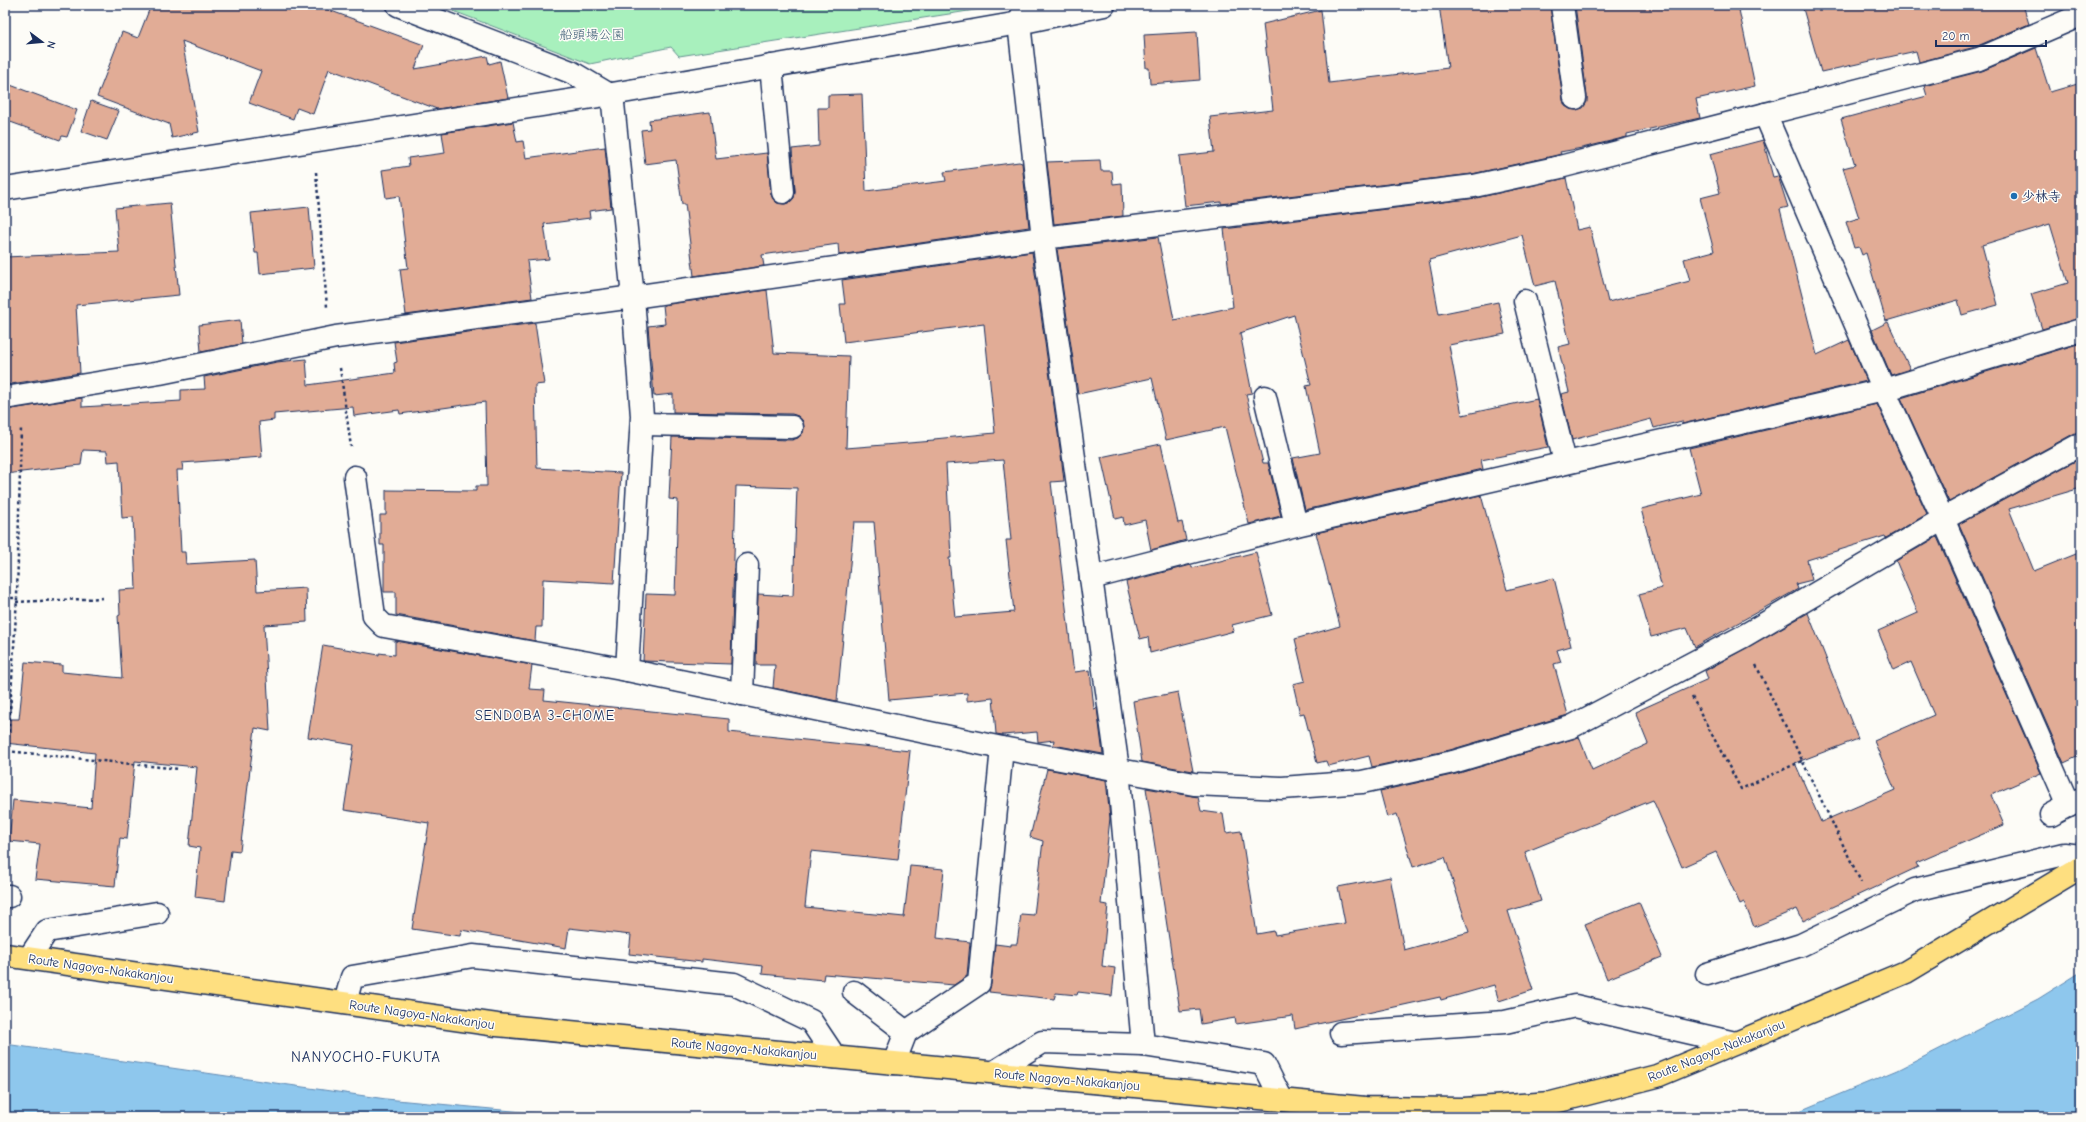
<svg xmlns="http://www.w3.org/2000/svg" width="2086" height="1122" font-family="'Comic Neue','Klee One',sans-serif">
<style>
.green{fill:#a8f0bd;stroke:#62908e}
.water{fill:#8ec7ed;stroke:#608ab4}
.building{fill:#e1ac96;stroke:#1b2f5e;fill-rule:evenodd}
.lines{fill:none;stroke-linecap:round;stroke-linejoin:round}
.minor-casing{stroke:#1b2f5e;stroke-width:25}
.major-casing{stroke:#1b2f5e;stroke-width:25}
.path{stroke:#1b2f5e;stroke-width:2.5;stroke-dasharray:3 3;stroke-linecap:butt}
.minor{stroke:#fdfcf7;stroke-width:22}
.major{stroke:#fedf80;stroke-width:22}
.poi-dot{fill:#1f6fb2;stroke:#fdfcf7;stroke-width:1.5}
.labels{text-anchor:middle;stroke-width:3;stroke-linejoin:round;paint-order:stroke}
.park-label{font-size:13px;fill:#3e5f76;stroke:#fdfcf7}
.poi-label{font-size:13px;font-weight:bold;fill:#1b2f5e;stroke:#fdfcf7;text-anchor:start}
.street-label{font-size:13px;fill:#1b2f5e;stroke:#fdfcf7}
.neighbourhood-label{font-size:14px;letter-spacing:1px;fill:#1b2f5e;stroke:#fdfcf7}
.quarter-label{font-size:15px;letter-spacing:1px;fill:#1b2f5e;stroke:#fdfcf7}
</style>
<rect width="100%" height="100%" fill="#fdfcf7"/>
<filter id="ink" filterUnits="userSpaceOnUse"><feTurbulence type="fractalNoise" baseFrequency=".025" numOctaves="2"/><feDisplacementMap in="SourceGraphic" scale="8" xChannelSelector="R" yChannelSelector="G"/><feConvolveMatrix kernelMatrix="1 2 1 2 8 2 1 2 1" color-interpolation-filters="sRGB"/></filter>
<g filter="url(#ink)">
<path class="green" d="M 438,5 L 997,5 L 994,7 L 679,56 L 671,47 L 590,64 Z"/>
<g class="water">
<path d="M 2081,972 L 2081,1117 L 1785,1117 L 1898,1070 L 2038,999 Z"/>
<path d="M 5,1044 L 386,1099 L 576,1117 L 5,1117 Z"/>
</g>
<g class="building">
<path d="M 151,5 L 315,5 L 424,45 L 415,69 L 487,56 L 489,64 L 500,61 L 508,98 L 437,109 L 329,69 L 313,114 L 297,108 L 293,119 L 249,103 L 261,71 L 182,41 L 199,132 L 172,138 L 169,124 L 97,97 L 122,32 L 138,38 Z"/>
<path d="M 1439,5 L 1550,5 L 1563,100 L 1565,106 L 1570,109 L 1576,110 L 1583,108 L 1587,102 L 1587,96 L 1575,5 L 1738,5 L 1755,86 L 1696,99 L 1700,118 L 1627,134 L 1627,137 L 1582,148 L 1560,152 L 1561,154 L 1553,156 L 1472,174 L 1221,204 L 1221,202 L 1185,206 L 1179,156 L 1214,152 L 1210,117 L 1273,110 L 1263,24 L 1321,10 L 1329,83 L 1448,68 Z"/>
<path d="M 1802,5 L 2023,5 L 2029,24 L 1975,47 L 1919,62 L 1916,51 L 1821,72 Z"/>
<path d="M 1197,32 L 1200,80 L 1150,84 L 1149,68 L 1146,68 L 1144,35 Z"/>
<path d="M 2036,48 L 2050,92 L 2081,83 L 2081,318 L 2042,329 L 2031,294 L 2068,283 L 2050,224 L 1982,245 L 1998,305 L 1962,315 L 1958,300 L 1886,321 L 1866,253 L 1862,255 L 1859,247 L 1854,248 L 1846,222 L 1859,218 L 1843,168 L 1855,165 L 1841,119 L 1927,96 L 1924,86 L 1982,71 Z"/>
<path d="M 5,83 L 77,110 L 67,137 L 62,136 L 60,140 L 5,120 Z"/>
<path d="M 862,94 L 866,191 L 946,181 L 944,172 L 1019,162 L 1022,163 L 1029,227 L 839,255 L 838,244 L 762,255 L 764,266 L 694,276 L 685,204 L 682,204 L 676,160 L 645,164 L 641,130 L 650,129 L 649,120 L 710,112 L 716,159 L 767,153 L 771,194 L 773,199 L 777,203 L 785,204 L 790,202 L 794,198 L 795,191 L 792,149 L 819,146 L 818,108 L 828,108 L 828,95 Z"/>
<path d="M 91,101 L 119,111 L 107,140 L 81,131 Z"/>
<path d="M 513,122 L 517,142 L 523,141 L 526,158 L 605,147 L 611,208 L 589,211 L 590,218 L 544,224 L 549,259 L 527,261 L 532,298 L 406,315 L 400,269 L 408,268 L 399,196 L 386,198 L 382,170 L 409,166 L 408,158 L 445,153 L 442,133 Z"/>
<path d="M 1763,140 L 1773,177 L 1778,176 L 1788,207 L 1780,209 L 1817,355 L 1849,340 L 1867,381 L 1682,424 L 1682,421 L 1654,428 L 1651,419 L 1572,440 L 1561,394 L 1569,392 L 1558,347 L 1570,344 L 1555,281 L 1535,286 L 1522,235 L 1429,260 L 1439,314 L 1498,302 L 1505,334 L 1449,345 L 1462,415 L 1537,399 L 1548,447 L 1481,460 L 1483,469 L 1305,510 L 1293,458 L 1320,453 L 1306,386 L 1311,385 L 1294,315 L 1240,333 L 1252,393 L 1246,394 L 1263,463 L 1268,463 L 1281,516 L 1249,524 L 1225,427 L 1166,440 L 1152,378 L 1078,394 L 1057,249 L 1158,237 L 1174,320 L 1233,307 L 1224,229 L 1476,198 L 1566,178 L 1577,230 L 1590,227 L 1608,302 L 1690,281 L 1684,259 L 1714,251 L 1700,198 L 1720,193 L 1710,154 Z"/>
<path d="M 1100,160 L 1101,171 L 1112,171 L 1113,184 L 1122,183 L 1123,216 L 1054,224 L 1047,162 Z"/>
<path d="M 170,203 L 179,295 L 76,305 L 80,373 L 5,385 L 5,257 L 119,252 L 115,208 Z"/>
<path d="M 309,207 L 314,268 L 260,274 L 258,253 L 255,253 L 251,213 Z"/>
<path d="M 1032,252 L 1061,455 L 1064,481 L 1051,482 L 1073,666 L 1075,672 L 1090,670 L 1094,709 L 1097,708 L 1103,754 L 1053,745 L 1054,740 L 1038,742 L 1037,732 L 1003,735 L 996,734 L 993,698 L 967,701 L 967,693 L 889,700 L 874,522 L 854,522 L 837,701 L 773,688 L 775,665 L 756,665 L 758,594 L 793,596 L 797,488 L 736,486 L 731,664 L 643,661 L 646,594 L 675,595 L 678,500 L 669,499 L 672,437 L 792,440 L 798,438 L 803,433 L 804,428 L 803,421 L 798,416 L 792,414 L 673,412 L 673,394 L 654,396 L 648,326 L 665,324 L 663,305 L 767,290 L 774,353 L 849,356 L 846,448 L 934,441 L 934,439 L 995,433 L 984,324 L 844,342 L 840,304 L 845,304 L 842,280 ZM 1003,460 L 1011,540 L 1006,540 L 1014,612 L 955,617 L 949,558 L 951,558 L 946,464 Z"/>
<path d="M 240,320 L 242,344 L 201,352 L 199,325 Z"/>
<path d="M 1888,322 L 1910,369 L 1891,375 L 1872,330 Z"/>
<path d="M 535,323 L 544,384 L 535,385 L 537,468 L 621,473 L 614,583 L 543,579 L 542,627 L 536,627 L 535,641 L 396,615 L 396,592 L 384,592 L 384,545 L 380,545 L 380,515 L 386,515 L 386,490 L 476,491 L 476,486 L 487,486 L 485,402 L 400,414 L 399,410 L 354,416 L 353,407 L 274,414 L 274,420 L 259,422 L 262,457 L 182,463 L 183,470 L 177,470 L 181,552 L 185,552 L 186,564 L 255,560 L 257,591 L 306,588 L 307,622 L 264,625 L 270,731 L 255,728 L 240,851 L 231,850 L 225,901 L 195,897 L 200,848 L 189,846 L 197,767 L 135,761 L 127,839 L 120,838 L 115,886 L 35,879 L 40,844 L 9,841 L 13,800 L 91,808 L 95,753 L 5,743 L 5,719 L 19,719 L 25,662 L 62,665 L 62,672 L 122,678 L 118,616 L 120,615 L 119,590 L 136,589 L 133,517 L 122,518 L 119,461 L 108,462 L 107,451 L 83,450 L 81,465 L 5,474 L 5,410 L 82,398 L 82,407 L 181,401 L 181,390 L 205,389 L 204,377 L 277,362 L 306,359 L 308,385 L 395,373 L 394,363 L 397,362 L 394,342 Z"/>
<path d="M 2081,343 L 2081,432 L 2075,433 L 1949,502 L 1901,398 Z"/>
<path d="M 1877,404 L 1927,514 L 1886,538 L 1885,536 L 1807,560 L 1812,580 L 1796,584 L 1798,589 L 1695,647 L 1687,628 L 1651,637 L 1639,594 L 1662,588 L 1641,509 L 1701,494 L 1689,448 Z"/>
<path d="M 1161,444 L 1178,523 L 1182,522 L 1186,540 L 1151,550 L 1145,520 L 1124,525 L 1123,517 L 1115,519 L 1101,457 Z"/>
<path d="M 2081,458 L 2081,488 L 2009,509 L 2034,571 L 2081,552 L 2081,755 L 2064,763 L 1959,524 Z"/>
<path d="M 1481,495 L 1507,590 L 1554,578 L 1571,646 L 1557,650 L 1561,662 L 1554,664 L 1568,715 L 1450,750 L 1372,767 L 1369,756 L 1328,766 L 1326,761 L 1317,763 L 1304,713 L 1300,714 L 1293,684 L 1305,681 L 1295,639 L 1340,626 L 1316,533 Z"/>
<path d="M 1937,537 L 2041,773 L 1991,795 L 2004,825 L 1916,863 L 1918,867 L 1803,921 L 1797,909 L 1754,927 L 1744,902 L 1740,904 L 1716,852 L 1682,867 L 1653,800 L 1525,852 L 1541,901 L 1508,911 L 1533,990 L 1499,1001 L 1494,985 L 1441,1000 L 1440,997 L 1295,1029 L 1293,1016 L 1236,1024 L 1235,1018 L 1201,1024 L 1199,1009 L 1180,1011 L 1146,788 L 1198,797 L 1201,811 L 1223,814 L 1226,833 L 1241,831 L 1257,934 L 1274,931 L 1275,935 L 1345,923 L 1338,887 L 1390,877 L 1404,950 L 1469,932 L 1445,857 L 1413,867 L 1397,814 L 1387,817 L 1380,791 L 1456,774 L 1579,737 L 1592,770 L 1648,744 L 1635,712 L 1708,679 L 1705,671 L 1808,613 L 1858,739 L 1795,763 L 1821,822 L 1895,790 L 1874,741 L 1934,715 L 1911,662 L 1894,670 L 1878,631 L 1918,613 L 1896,561 Z"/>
<path d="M 1256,552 L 1272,615 L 1232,625 L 1234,631 L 1150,653 L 1148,637 L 1140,639 L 1126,582 L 1191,565 L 1192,568 Z"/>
<path d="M 395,641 L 532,665 L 529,689 L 545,690 L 544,700 L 729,719 L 729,732 L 910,751 L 898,860 L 811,851 L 805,907 L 904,917 L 910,866 L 944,869 L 937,938 L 970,942 L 967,976 L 954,985 L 824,974 L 823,980 L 762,974 L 763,966 L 702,959 L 702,962 L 629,954 L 631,935 L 569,928 L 566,948 L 461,930 L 460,936 L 412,929 L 429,823 L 344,810 L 354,745 L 308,737 L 323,645 L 379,655 L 379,653 L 395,655 Z"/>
<path d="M 1178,692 L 1184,725 L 1193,771 L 1142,762 L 1133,701 Z"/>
<path d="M 1047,769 L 1106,780 L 1110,818 L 1101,904 L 1108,905 L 1102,966 L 1115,968 L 1112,996 L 1078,992 L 1077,995 L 1056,993 L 1054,999 L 989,992 L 991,984 L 995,944 L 1011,946 L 1011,944 L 1017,944 L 1021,914 L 1034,915 L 1043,841 L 1030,837 Z"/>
<path d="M 1639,902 L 1662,957 L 1607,979 L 1585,924 Z"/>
</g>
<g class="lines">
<defs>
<g id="minor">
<path d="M 398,5 L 571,72 L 608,94"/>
<path d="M 1026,5 L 1019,23 L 1043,238 L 1118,769 L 1143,1045 L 1264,1064 L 1282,1100"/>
<path d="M 1562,5 L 1575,98"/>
<path d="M 771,66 L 783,192"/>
<path d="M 612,94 L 633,297 L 642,416 L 627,670"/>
<path d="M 1765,114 L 1884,390 L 1943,519 L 2069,806"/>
<path d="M 5,189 L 612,94 L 1019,23 L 1104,5"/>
<path d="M 1525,301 L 1565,462"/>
<path d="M 1265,397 L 1296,525"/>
<path d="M 5,398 L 160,373 L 336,337 L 633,297 L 1043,238 L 1474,186 L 1556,168 L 1979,59 L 2081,15"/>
<path d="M 642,424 L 792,427"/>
<path d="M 355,477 L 374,616 L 384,626 L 627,670 L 1002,748 L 1194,784 L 1282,788 L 1362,782 L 1453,762 L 1571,727 L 1742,637 L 1943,519 L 2081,444"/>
<path d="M 1091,578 L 1296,525 L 1884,390 L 2081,330"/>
<path d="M 742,694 L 747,565"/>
<path d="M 2051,815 L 2081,799"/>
<path d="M 5,896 L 9,896"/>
<path d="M 29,958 L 47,931 L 157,913"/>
<path d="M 1707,974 L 1801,945 L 1915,890 L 2064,854 L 2081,856"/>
<path d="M 854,992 L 906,1032"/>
<path d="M 345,1003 L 352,977 L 473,956 L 734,984 L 811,1021 L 835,1057"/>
<path d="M 1341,1033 L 1505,1022 L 1575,1006 L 1735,1043"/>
<path d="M 894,1063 L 906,1032 L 979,983 L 1002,748"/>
<path d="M 994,1072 L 1042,1042 L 1143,1045"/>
</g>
<path id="major" d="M 5,955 L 497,1025 L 1365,1108 L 1464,1109 L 1551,1103 L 1657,1076 L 1906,972 L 2081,867"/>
</defs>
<use href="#minor" class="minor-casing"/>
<use href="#major" class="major-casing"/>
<g class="path">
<path d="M 316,172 L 327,307"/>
<path d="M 340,368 L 351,447"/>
<path d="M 5,598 L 17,598"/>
<path d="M 16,602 L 105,598"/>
<path d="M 1756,665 L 1861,882"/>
<path d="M 1692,697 L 1741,789 L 1802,761"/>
<path d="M 7,751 L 179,769"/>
<path d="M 5,792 L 17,598 L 21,427"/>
</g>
<use href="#minor" class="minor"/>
<use href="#major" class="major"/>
</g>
</g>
<circle class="poi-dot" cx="2014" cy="196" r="4"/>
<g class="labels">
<g class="park-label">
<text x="592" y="39">船頭場公園</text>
</g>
<g class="poi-label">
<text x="2022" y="201">少林寺</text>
</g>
<g class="street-label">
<text transform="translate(101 968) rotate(8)" y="5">Route Nagoya-Nakakanjou</text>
<text transform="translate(422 1014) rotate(8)" y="5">Route Nagoya-Nakakanjou</text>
<text transform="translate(744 1048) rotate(5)" y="5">Route Nagoya-Nakakanjou</text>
<text transform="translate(1716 1050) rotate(-22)" y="5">Route Nagoya-Nakakanjou</text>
<text transform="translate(1067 1079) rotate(5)" y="5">Route Nagoya-Nakakanjou</text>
</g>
<g class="neighbourhood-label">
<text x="545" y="720">SENDOBA 3-CHOME</text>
</g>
<g class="quarter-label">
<text x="366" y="1062">NANYOCHO-FUKUTA</text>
</g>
</g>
<rect width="2086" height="1122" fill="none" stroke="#fdfcf7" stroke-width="20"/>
<rect x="10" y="10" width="2066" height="1102" fill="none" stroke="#1b2f5e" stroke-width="1.5" filter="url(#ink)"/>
<g transform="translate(42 42) rotate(106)" stroke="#fdfcf7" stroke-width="3" paint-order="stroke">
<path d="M0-3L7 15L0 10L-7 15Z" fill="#1b2f5e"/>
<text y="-6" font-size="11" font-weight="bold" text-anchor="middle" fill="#1b2f5e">N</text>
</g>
<path d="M1936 40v6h110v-6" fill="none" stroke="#1b2f5e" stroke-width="2"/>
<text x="1942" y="40" font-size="12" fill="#1b2f5e" stroke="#fdfcf7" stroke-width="3" paint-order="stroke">20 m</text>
</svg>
